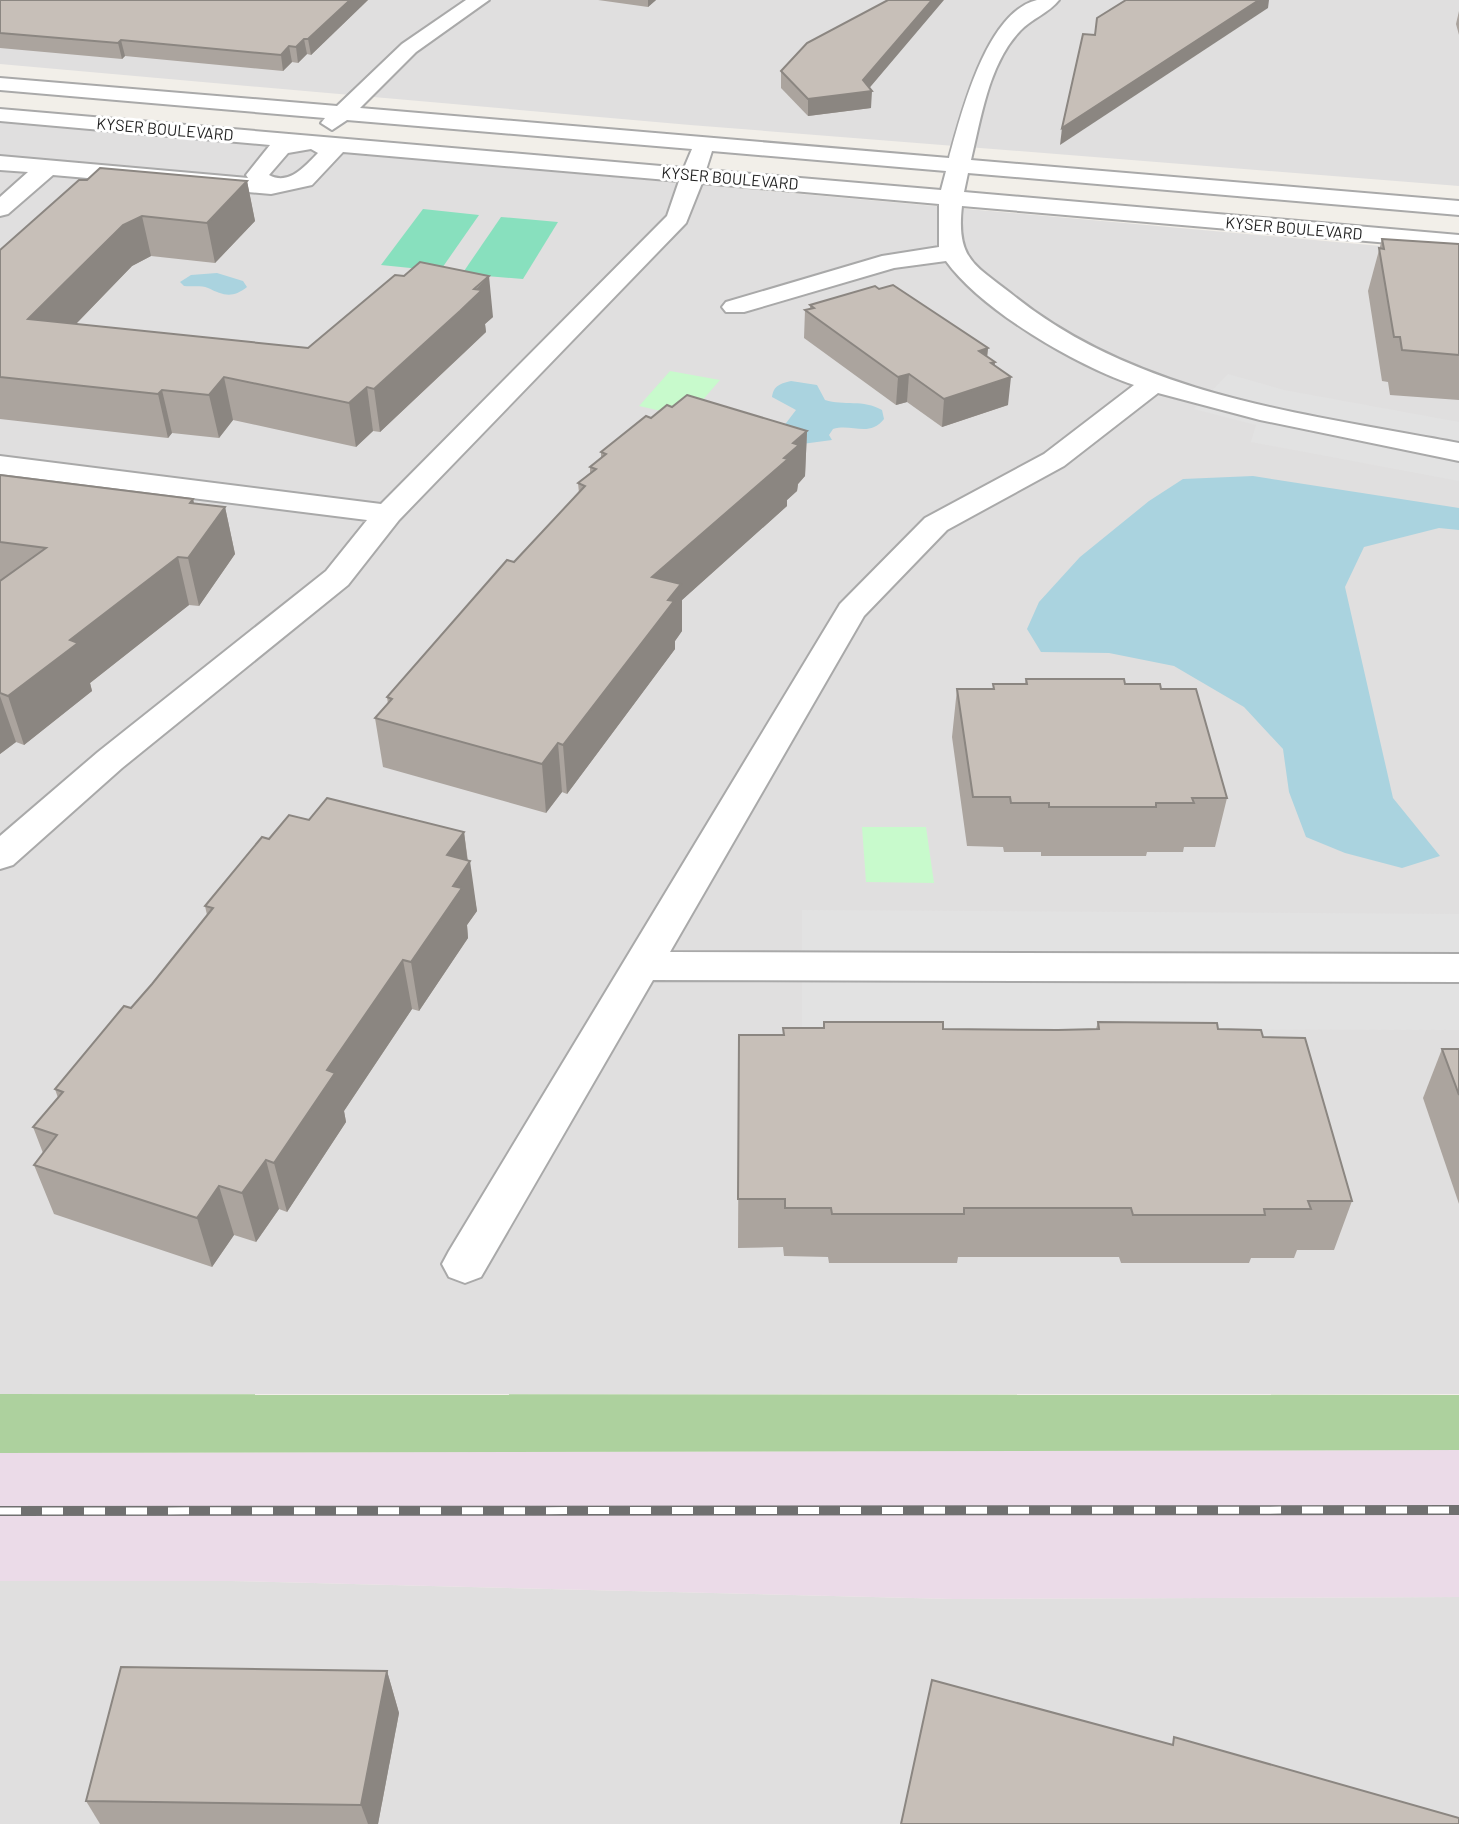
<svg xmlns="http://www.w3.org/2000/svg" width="1459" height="1824" font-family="Barlow,sans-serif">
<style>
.residential{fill:#e0dfdf}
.industrial{fill:#ebdbe8}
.forest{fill:#add19e}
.park{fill:#c8facc}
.pitch{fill:#88e0be}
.parking{fill:#e2e2e2}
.water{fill:#aad3df}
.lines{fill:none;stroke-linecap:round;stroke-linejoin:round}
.minor-casing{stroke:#a9a9a9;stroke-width:4}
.minor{fill:#fff;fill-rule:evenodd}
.rail-casing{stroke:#707070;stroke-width:10}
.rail{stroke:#fff;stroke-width:7;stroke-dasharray:21;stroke-linecap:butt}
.wall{fill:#aba49e}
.shaded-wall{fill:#8b8681}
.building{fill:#c7bfb8;stroke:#8b8681;stroke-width:2}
.labels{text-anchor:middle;stroke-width:6;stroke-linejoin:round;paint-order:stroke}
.far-street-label{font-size:16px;fill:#222;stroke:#fff}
</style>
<rect width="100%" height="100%" fill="#f2efe9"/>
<g class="residential">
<path d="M 0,0 L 1459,0 L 1459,186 L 690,125 L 0,64 Z"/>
<path d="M 0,122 L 1459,253 L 1459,1394 L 0,1394 Z"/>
<path d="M 0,1581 L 232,1581 L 953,1599 L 1459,1597 L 1459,1824 L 0,1824 Z"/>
</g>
<path class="industrial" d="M 1459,1450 L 1459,1597 L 953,1599 L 232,1581 L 0,1581 L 0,1453 Z"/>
<path class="forest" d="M 0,1394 L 1459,1395 L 1459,1450 L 0,1453 Z"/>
<g class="park">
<path d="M 670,371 L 720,380 L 688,417 L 639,406 Z"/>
<path d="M 862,827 L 926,827 L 934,883 L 866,882 Z"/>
</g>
<g class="pitch">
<path d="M 423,209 L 479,215 L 440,271 L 381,265 Z"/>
<path d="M 501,217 L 558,222 L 523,279 L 462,274 Z"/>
</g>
<g class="parking">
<path d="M 1228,374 L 1284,390 L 1459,422 L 1459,481 L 1251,442 L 1256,425 L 1194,409 Z"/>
<path d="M 802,910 L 1459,914 L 1459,1030 L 802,1028 Z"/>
</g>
<g class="water">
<path d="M 217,273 L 243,281 L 247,287 C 232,299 223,295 208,288 C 201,285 192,287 184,286 L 180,282 L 191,275 Z"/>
<path d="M 791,381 L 817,385 L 825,400 C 844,406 863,399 882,410 L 884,419 C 869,438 852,423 833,429 L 829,435 L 832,440 L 802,444 L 780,431 L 796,410 L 772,397 C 774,385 780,384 791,381 Z"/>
<path d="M 1253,476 L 1459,508 L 1459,530 L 1439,528 L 1364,547 L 1345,587 L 1393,798 L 1440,856 L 1402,868 L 1345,853 L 1306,837 L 1289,792 L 1283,749 L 1244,707 L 1174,666 L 1109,653 L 1041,652 L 1027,629 L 1039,602 L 1080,557 L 1149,501 L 1183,479 Z"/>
</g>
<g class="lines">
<defs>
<path id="minor" d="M 466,0 L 489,0 L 416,52 L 360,108 L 949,158 C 961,115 986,12 1037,0 C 1043,0 1052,0 1059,0 C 1049,13 1031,19 1020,31 C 989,63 981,118 971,160 L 1459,201 L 1459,215 L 968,173 L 964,192 L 1459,235 L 1459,249 L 962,206 C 956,260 975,265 1013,295 C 1138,396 1306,414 1459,443 L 1459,461 L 1260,420 L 1158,393 L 1064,466 L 947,530 L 864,616 L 670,952 L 1459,954 L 1459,982 L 653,980 L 481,1277 L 465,1283 L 449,1277 L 442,1264 L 449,1251 L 840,604 L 925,518 L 1044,454 L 1134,385 C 1076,365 982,311 946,261 L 894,268 L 744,312 L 726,312 L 722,307 L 726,302 L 882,256 L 939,247 L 939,204 L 702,183 L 686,223 L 399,520 L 348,585 L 122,768 L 13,865 L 0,869 L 0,836 L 98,752 L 326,571 L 367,520 L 0,474 L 0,456 L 381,504 L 667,216 L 679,181 L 343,152 L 312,185 L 271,194 L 53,175 L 8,214 L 0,216 L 0,197 L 28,172 L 0,170 L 0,156 L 248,178 L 246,175 L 270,145 L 0,121 L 0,109 L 684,168 L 692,149 L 347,120 L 332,130 L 321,123 L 325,118 L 0,90 L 0,78 L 337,106 L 402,44 ZM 311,149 L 318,153 C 305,166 289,186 269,175 L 288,153 ZM 712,151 L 946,171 L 941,190 L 706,170 Z"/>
</defs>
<use href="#minor" class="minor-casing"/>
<use href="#minor" class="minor"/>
<defs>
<path id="rail" d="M 0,1511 L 1459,1510"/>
</defs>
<use href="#rail" class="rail-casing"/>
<use href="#rail" class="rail"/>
</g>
<g class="wall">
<path d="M 0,0 L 368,0 L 311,55 L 307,54 L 298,63 L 292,62 L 283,71 L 125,56 L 122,59 L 0,48 Z"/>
<path d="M 598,0 L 656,0 L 648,7 Z"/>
<path d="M 1459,11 L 1459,35 L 1456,24 Z"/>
<path d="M 781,71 L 869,88 L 871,108 L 808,116 L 781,88 Z"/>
<path d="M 87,180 L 247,181 L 255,221 L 215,263 L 151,256 L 132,266 L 76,324 L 308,348 L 493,317 L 485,324 L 486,332 L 464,353 L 380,432 L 373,431 L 356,447 L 233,420 L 219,438 L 172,433 L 168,438 L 0,419 L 0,250 Z"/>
<path d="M 1382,239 L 1459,244 L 1459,400 L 1390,395 L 1388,382 L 1382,381 L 1368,291 Z"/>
<path d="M 879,289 L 988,348 L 987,357 L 995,366 L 1008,405 L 942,427 L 907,402 L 896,405 L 804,338 L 805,310 L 810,309 L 810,305 Z"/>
<path d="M 672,407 L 807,431 L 805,476 L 798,484 L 797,491 L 787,500 L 787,506 L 682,600 L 682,631 L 675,641 L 675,649 L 567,794 L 562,792 L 546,813 L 383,767 L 375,718 L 388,704 L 387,697 L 579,493 L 578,483 L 590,473 L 590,467 L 601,458 L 601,452 L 651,418 Z"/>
<path d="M 0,475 L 193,499 L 194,504 L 225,507 L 235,554 L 199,606 L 189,605 L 90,683 L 92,691 L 24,745 L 16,742 L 0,754 Z"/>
<path d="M 1026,679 L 1125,684 L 1161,689 L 1227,798 L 1215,847 L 1184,847 L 1183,852 L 1147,852 L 1146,856 L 1041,856 L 1041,852 L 1004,852 L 1003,847 L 967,846 L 952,737 L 957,689 L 993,689 L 993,684 L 1025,684 Z"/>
<path d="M 309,820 L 464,832 L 468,861 L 477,911 L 467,925 L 468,938 L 419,1011 L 412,1009 L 344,1111 L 346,1122 L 287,1212 L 279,1209 L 256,1242 L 234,1235 L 212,1267 L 54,1214 L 34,1165 L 43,1153 L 33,1127 L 58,1098 L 55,1089 L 131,1008 L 152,984 L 207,915 L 205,906 L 269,839 Z"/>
<path d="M 1098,1022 L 1218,1029 L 1263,1037 L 1352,1201 L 1334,1250 L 1297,1250 L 1294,1258 L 1251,1258 L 1249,1263 L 1121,1263 L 1119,1257 L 958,1257 L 957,1263 L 829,1263 L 828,1257 L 784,1256 L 783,1247 L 738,1248 L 739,1035 L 783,1035 L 783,1028 L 1058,1030 L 1096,1029 Z"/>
<path d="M 1442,1049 L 1459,1049 L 1459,1204 L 1423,1098 Z"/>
<path d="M 387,1671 L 399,1713 L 378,1824 L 100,1824 L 86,1801 Z"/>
</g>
<g class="shaded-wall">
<path d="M 350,0 L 368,0 L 311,55 L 308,39 Z"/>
<path d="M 648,0 L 656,0 L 648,7 Z"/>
<path d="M 932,0 L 944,0 L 866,92 L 872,91 L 871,108 L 808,116 L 808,99 L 863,80 Z"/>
<path d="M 1259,0 L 1269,0 L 1268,8 L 1060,145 L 1062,128 Z"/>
<path d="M 304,39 L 307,54 L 298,63 L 296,47 Z"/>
<path d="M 121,40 L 125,56 L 122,59 L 118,43 Z"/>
<path d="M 289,46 L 292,62 L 283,71 L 281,55 Z"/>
<path d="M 247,181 L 255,221 L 215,263 L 207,223 Z"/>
<path d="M 142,216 L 151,256 L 132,266 L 40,361 L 28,319 L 123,225 Z"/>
<path d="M 489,276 L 493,317 L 485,324 L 486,332 L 380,432 L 374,389 Z"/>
<path d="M 988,348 L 985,376 L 979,351 Z"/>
<path d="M 995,362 L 993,383 L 1011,377 L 1008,405 L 942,427 L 944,399 L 991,363 Z"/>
<path d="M 909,374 L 907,402 L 896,405 L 898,377 Z"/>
<path d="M 224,377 L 233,420 L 219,438 L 209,395 Z"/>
<path d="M 367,387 L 373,431 L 356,447 L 349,403 Z"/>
<path d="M 162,390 L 172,433 L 168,438 L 158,394 Z"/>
<path d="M 807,431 L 805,476 L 798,484 L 797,491 L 787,500 L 787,506 L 682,600 L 682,631 L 675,641 L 675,649 L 567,794 L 563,745 L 652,577 L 784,458 L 793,443 Z"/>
<path d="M 193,499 L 202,539 L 225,507 L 235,554 L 199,606 L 188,558 L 190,503 Z"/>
<path d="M 178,557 L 189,605 L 90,683 L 92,691 L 24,745 L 8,696 L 70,640 Z"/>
<path d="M 0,696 L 16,742 L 0,754 Z"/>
<path d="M 558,743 L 562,792 L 546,813 L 542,764 Z"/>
<path d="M 464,832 L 468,865 L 470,861 L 477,911 L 467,925 L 468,938 L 419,1011 L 411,962 L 447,855 Z"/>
<path d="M 403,960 L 412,1009 L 344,1111 L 346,1122 L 287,1212 L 274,1163 L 327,1070 Z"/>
<path d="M 266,1160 L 279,1209 L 256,1242 L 242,1193 Z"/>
<path d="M 219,1186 L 234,1235 L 212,1267 L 197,1218 Z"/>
<path d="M 387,1671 L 399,1713 L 378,1824 L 368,1824 L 361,1805 Z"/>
</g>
<g class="building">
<path d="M 0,0 L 350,0 L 308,39 L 304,39 L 296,47 L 289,46 L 281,55 L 121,40 L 118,43 L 0,33 Z"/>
<path d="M 888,0 L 932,0 L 863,80 L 872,91 L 808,99 L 781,71 L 807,43 Z"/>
<path d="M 1126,0 L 1259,0 L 1062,128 L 1083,34 L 1095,35 L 1097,18 Z"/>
<path d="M 100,168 L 247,181 L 207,223 L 142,216 L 123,225 L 28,319 L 308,348 L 395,275 L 404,276 L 420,262 L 489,276 L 474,289 L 482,290 L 460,311 L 374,389 L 367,387 L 349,403 L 224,377 L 209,395 L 162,390 L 158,394 L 0,377 L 0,250 L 79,180 L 87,180 Z"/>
<path d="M 1382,239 L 1459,244 L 1459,355 L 1402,350 L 1400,337 L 1394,337 L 1379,248 L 1384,249 Z"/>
<path d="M 893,285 L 988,348 L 979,351 L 995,362 L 991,363 L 1011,377 L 944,399 L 909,374 L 898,377 L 805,310 L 814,308 L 810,305 L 875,286 L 879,289 Z"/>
<path d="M 687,395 L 807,431 L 793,443 L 799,445 L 784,458 L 788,459 L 652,577 L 681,584 L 668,600 L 674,601 L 563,745 L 558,743 L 542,764 L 375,718 L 392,699 L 387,697 L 507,560 L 514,562 L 585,486 L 578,483 L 596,469 L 590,467 L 606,454 L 601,452 L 646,416 L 651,418 L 667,405 L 672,407 Z"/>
<path d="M 0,475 L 193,499 L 190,503 L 225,507 L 188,558 L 178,557 L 70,640 L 78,643 L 8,696 L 0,693 L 0,581 L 46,548 L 0,542 Z"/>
<path d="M 1026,679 L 1124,679 L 1125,684 L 1160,684 L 1161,689 L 1196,689 L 1227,798 L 1192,798 L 1194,803 L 1156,803 L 1156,807 L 1049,807 L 1049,803 L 1011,803 L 1010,797 L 973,797 L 957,689 L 994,689 L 993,684 L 1027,684 Z"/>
<path d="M 327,798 L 464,832 L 447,855 L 470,861 L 453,886 L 462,888 L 411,962 L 403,960 L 327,1070 L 335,1073 L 274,1163 L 266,1160 L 242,1193 L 219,1186 L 197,1218 L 34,1165 L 57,1135 L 33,1127 L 63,1092 L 55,1089 L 124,1006 L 131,1008 L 152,984 L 213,908 L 205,906 L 262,837 L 269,839 L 289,815 L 309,820 Z"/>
<path d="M 824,1022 L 943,1022 L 943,1029 L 1058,1030 L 1099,1029 L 1098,1022 L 1217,1023 L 1218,1029 L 1261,1030 L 1263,1037 L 1305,1038 L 1352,1201 L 1308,1201 L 1311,1209 L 1264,1209 L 1265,1215 L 1133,1215 L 1131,1208 L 964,1208 L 964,1214 L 832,1214 L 831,1208 L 785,1208 L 785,1199 L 738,1199 L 739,1035 L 784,1035 L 783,1028 L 824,1028 Z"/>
<path d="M 1442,1049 L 1459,1049 L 1459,1095 Z"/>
<path d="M 121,1667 L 387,1671 L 361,1805 L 86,1801 Z"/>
<path d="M 932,1680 L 1173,1745 L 1174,1737 L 1459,1818 L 1459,1824 L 901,1824 Z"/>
</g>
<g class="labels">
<g class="far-street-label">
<text transform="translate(165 129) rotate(5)" y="6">KYSER BOULEVARD</text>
<text transform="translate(730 178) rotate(5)" y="6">KYSER BOULEVARD</text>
<text transform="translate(1294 228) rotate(5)" y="6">KYSER BOULEVARD</text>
</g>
</g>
</svg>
